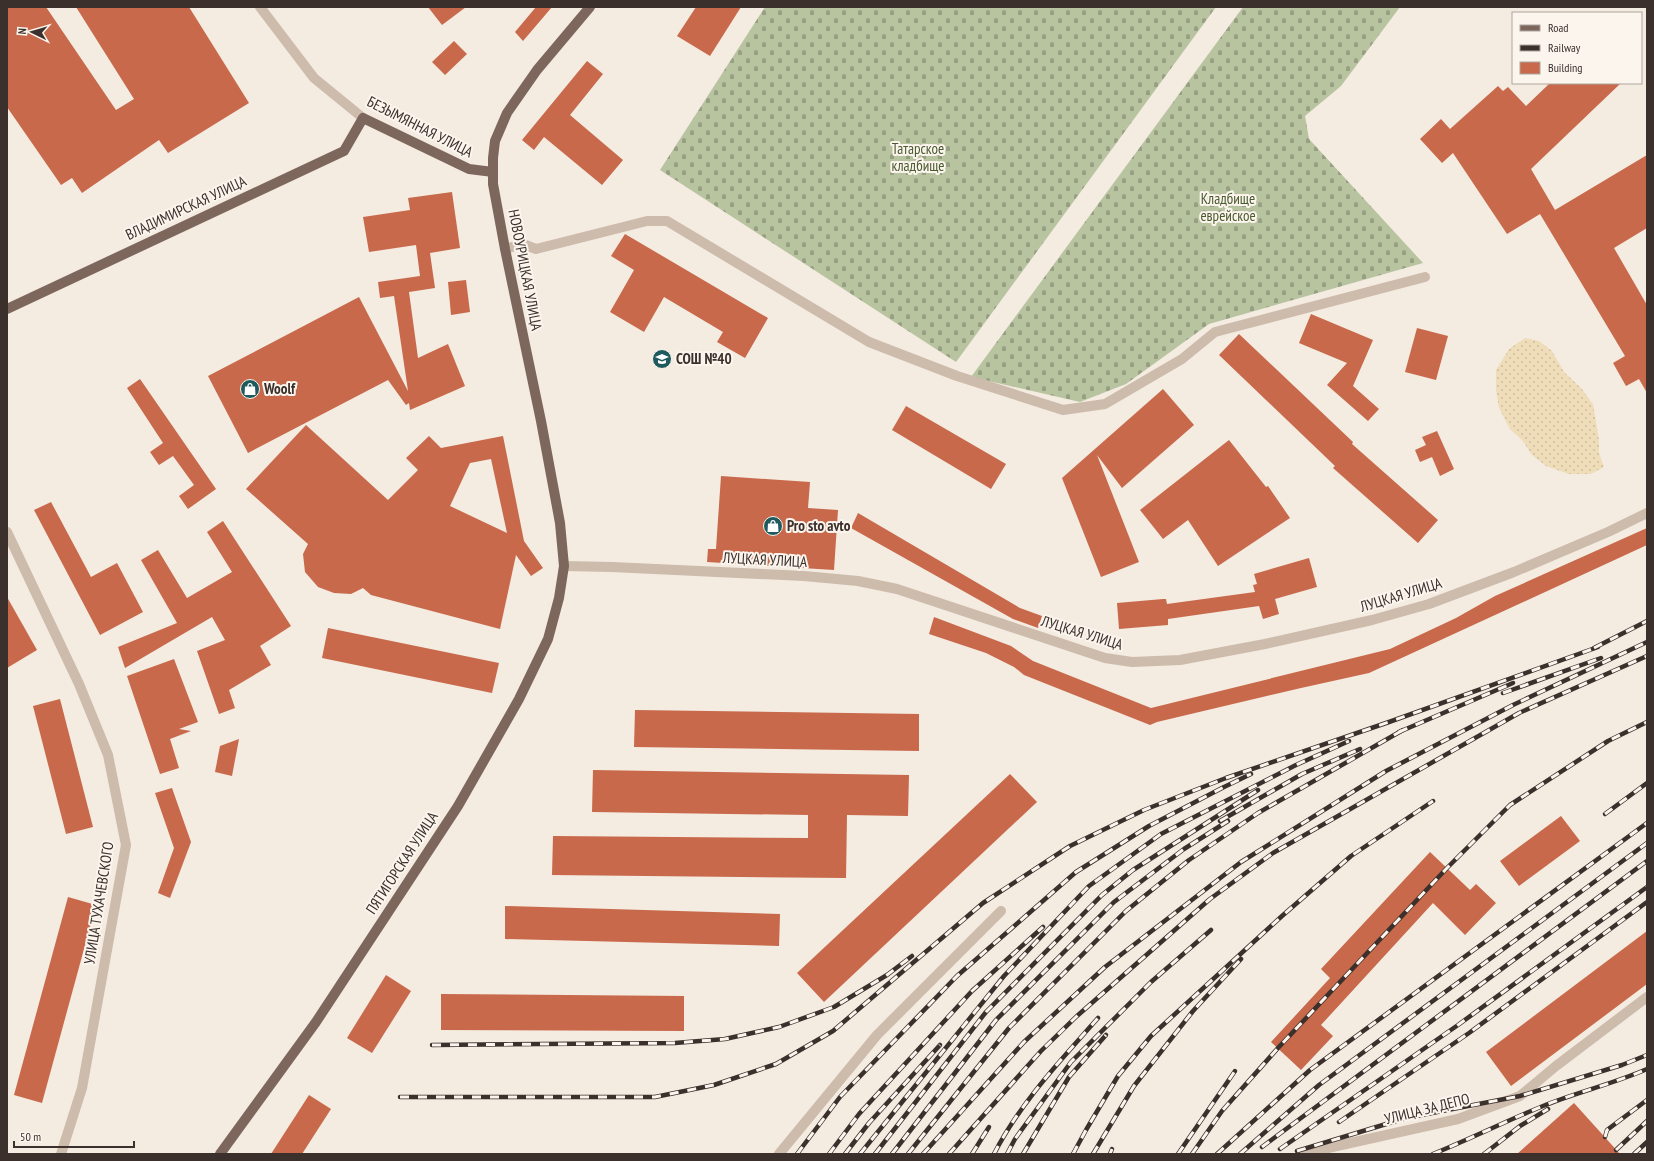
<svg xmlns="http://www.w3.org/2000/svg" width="1654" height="1161" font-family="'PT Sans Narrow',sans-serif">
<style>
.sand{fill:url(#sand-dots)}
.cemetery{fill:url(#cemetery-stones)}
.building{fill:#c8694b;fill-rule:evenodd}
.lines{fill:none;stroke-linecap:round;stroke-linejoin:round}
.minor{stroke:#cdbbac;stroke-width:10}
.major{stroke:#7d675c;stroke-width:10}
.rail-casing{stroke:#3b302b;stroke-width:4.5}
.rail{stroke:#fbf5ee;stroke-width:3;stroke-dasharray:9;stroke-linecap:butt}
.labels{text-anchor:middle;stroke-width:4;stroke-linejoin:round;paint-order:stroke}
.street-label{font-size:15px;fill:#3b302b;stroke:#fbf5ee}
.park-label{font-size:15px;fill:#4a5a2e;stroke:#fbf5ee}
.poi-label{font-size:15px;font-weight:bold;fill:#3b302b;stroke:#fbf5ee;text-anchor:start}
</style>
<defs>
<pattern id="sand-dots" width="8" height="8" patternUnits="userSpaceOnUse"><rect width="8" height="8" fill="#efdcb8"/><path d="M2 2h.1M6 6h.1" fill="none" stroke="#cebd9e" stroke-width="1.8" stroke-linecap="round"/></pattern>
<pattern id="cemetery-stones" width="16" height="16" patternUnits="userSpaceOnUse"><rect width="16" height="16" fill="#b8c4a0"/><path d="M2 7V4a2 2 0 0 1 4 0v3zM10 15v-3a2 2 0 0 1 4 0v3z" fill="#97a083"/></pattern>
</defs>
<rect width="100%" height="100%" fill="#f4ebe1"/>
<path class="sand" d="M 1525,338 L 1539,341 L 1552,351 L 1564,372 L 1581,388 L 1593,404 L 1599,440 L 1599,453 L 1604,467 L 1591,474 L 1569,474 L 1546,466 L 1532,455 L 1522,440 L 1510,429 L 1499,408 L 1496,390 L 1496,370 L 1509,349 Z"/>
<g class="cemetery">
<path d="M 765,7 L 1216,7 L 956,362 L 660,170 Z"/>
<path d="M 1243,7 L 1400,7 L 1341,86 L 1305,116 L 1309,139 L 1423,263 L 1209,324 L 1126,384 L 1080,402 L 971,377 Z"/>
</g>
<g class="building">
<path d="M 7,7 L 46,7 L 116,110 L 134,99 L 76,7 L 189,7 L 249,103 L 168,153 L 159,140 L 82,193 L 72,178 L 61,185 L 7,107 Z"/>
<path d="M 428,7 L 466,7 L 442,25 Z"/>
<path d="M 536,7 L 552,7 L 523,41 L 515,32 Z"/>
<path d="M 696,7 L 741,7 L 710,56 L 677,36 Z"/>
<path d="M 454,41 L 467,54 L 445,75 L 432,62 Z"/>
<path d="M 587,61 L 603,74 L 570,115 L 623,160 L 602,185 L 544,137 L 534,150 L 522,140 Z"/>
<path d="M 1550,83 L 1621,83 L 1531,169 L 1555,210 L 1647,155 L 1647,228 L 1614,248 L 1647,305 L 1647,393 L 1639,379 L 1626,386 L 1613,363 L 1625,356 L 1540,214 L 1507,234 L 1453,153 L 1442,163 L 1420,139 L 1441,119 L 1450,129 L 1498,86 L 1503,91 L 1508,87 L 1526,106 Z"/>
<path d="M 452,192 L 460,248 L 430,253 L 435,288 L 409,292 L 418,358 L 448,344 L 465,386 L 410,410 L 409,403 L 406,405 L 388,380 L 248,453 L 208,376 L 359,297 L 408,391 L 394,296 L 380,298 L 378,282 L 420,276 L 416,245 L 369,252 L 363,217 L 410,210 L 408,198 Z"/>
<path d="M 625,234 L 768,318 L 745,358 L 717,342 L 723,332 L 664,297 L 644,332 L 610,312 L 634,270 L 611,256 Z"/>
<path d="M 466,280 L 470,312 L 451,315 L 448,282 Z"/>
<path d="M 1311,314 L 1373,340 L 1353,386 L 1379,409 L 1368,421 L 1327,385 L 1347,363 L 1299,343 Z"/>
<path d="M 1417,328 L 1448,336 L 1436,380 L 1405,372 Z"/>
<path d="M 1239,334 L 1353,442 L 1352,444 L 1438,520 L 1418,543 L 1333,468 L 1335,466 L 1219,355 Z"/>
<path d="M 140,379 L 216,489 L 188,509 L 179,496 L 194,485 L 173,456 L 159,465 L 150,452 L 163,443 L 127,388 Z"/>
<path d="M 1163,389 L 1194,425 L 1122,488 L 1097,455 L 1139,562 L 1101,577 L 1062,478 Z"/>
<path d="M 906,406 L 1006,464 L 991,489 L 892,430 Z"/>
<path d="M 306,425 L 388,500 L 418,470 L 406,458 L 429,436 L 441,448 L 503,436 L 524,541 L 543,568 L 531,576 L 516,555 L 500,629 L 371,595 L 363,588 L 351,594 L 334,593 L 318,587 L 305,572 L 303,554 L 308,544 L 246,489 ZM 491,459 L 507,533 L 450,506 L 470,463 Z"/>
<path d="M 1437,431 L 1454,469 L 1440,476 L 1432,457 L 1420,462 L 1415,450 L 1426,445 L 1422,437 Z"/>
<path d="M 1229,440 L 1266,487 L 1268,486 L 1290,518 L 1218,566 L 1188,520 L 1163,539 L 1140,510 Z"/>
<path d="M 721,476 L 810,482 L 808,508 L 838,510 L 834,570 L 707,562 L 708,549 L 716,549 Z"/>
<path d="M 51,502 L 91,577 L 117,563 L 143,612 L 100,635 L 34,510 Z"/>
<path d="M 858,513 L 1020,608 L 1042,616 L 1038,628 L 1013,619 L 851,528 Z"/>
<path d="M 223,521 L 291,626 L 260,646 L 271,665 L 229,690 L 235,708 L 219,714 L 197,651 L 225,640 L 212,617 L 125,668 L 118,647 L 177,623 L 141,560 L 158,550 L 187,598 L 232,572 L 207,532 Z"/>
<path d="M 1647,528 L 1647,545 L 1369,673 L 1301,688 L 1157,722 L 1150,725 L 1024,675 L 1014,667 L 986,653 L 929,634 L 934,617 L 1011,646 L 1033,661 L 1151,708 L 1390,649 L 1456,618 L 1495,596 Z"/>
<path d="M 1309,558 L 1317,587 L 1275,599 L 1279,614 L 1263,619 L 1259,606 L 1168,619 L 1168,625 L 1119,629 L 1117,603 L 1163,599 L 1166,599 L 1167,604 L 1255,592 L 1253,585 L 1257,584 L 1254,574 Z"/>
<path d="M 7,597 L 37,650 L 7,668 Z"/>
<path d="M 328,628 L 499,663 L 492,693 L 322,658 Z"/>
<path d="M 174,659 L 198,722 L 179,729 L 191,731 L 170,739 L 179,768 L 160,774 L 127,676 Z"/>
<path d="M 60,699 L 93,827 L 66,834 L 33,706 Z"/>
<path d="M 635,710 L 919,714 L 919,751 L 634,747 Z"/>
<path d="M 239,739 L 232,776 L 215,772 L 220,746 Z"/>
<path d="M 593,770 L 909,775 L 908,816 L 847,815 L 846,878 L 552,875 L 553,836 L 808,838 L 808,815 L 592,812 Z"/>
<path d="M 1010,774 L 1037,802 L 824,1002 L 797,973 Z"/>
<path d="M 172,788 L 191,842 L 170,898 L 158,893 L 174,848 L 155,793 Z"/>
<path d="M 1561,816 L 1580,841 L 1519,886 L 1500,861 Z"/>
<path d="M 1430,852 L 1470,890 L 1476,884 L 1496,903 L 1465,935 L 1433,903 L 1321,1025 L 1333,1036 L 1301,1070 L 1271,1042 L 1330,978 L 1321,969 Z"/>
<path d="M 68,897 L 96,905 L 42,1103 L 14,1095 Z"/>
<path d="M 505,906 L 780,914 L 779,946 L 505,939 Z"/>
<path d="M 1647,931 L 1647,984 L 1511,1086 L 1486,1052 Z"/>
<path d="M 386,975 L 411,991 L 372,1053 L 347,1038 Z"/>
<path d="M 441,994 L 684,996 L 684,1031 L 441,1030 Z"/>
<path d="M 309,1095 L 331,1109 L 302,1154 L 271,1154 Z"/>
<path d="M 1574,1103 L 1620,1154 L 1517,1154 Z"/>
</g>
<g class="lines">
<g class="minor">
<path d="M 260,7 L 314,78 L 363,118"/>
<path d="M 505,249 L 523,244 L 536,249 L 647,221 L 667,221 L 869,342 L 957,376 L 1063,410 L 1105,404 L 1182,359 L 1215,332 L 1425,277"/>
<path d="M 7,532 L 79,684 L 108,755 L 126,845 L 82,1088 L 61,1154"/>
<path d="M 564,566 L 612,567 L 804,576 L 858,581 L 897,589 L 1105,658 L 1132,662 L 1180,660 L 1265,644 L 1372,620 L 1429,604 L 1514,572 L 1608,532 L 1647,513"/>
<path d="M 779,1154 L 877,1035 L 1001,911"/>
<path d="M 1301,1154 L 1458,1119 L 1520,1096 L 1556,1066 L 1647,997"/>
</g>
<g class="major">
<path d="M 7,309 L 344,151 L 363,118 L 469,169 L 493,172"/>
<path d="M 220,1154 L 316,1022 L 458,806 L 519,699 L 548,639 L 559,598 L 564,566 L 560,523 L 541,421 L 505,249 L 493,184 L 493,158 L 495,141 L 507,113 L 537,70 L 590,7"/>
</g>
<defs>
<g id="rail">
<path d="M 1594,648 L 1647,621"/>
<path d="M 1503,693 L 1601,658"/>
<path d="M 1399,732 L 1513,683"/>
<path d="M 1605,814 L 1647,783"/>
<path d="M 1220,821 L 1302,774 L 1360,749"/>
<path d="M 432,1045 L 675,1043 L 725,1039 L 779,1027 L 834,1007 L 887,975 L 912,956"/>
<path d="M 400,1097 L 655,1097 L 714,1085 L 776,1064 L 833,1031 L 983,903 L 1070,846 L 1144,810 L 1226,778 L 1389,722 L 1598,647"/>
<path d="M 1339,1122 L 1469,1033 L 1647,902"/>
<path d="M 1605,1137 L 1607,1130 L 1647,1100"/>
<path d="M 1262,1147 L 1647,861"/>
<path d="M 1280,1149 L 1458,1025 L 1647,887"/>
<path d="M 1616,1150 L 1647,1121"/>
<path d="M 1297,1151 L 1406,1118 L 1520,1096 L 1622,1065 L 1647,1055"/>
<path d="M 797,1154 L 840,1097 L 957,976 L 1076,872 L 1149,826 L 1224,787 L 1251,774"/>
<path d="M 829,1154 L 859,1114 L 972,991 L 1043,927"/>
<path d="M 845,1154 L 869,1123 L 940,1045"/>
<path d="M 860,1154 L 1004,976 L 1089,886 L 1161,834 L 1296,765 L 1349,741"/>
<path d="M 875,1154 L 986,1012 L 1102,895 L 1133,870 L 1258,790"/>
<path d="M 892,1154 L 996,1020 L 1114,902 L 1184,849 L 1228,821"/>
<path d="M 908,1154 L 1009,1028 L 1126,911 L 1189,860 L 1258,813 L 1403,730"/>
<path d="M 923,1154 L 1024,1042 L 1105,967 L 1241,862 L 1386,771 L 1513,705 L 1647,642"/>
<path d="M 949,1154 L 1041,1051 L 1077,1016 L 1210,899 L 1273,853 L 1519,713 L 1647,656"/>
<path d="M 972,1154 L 989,1127"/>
<path d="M 994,1154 C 1020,1103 1060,1061 1098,1018"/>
<path d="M 1007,1154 L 1015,1139 L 1071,1062 L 1151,982 L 1211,930"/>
<path d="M 1023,1154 L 1069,1077 L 1106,1035"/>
<path d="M 1073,1154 L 1086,1130 L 1118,1076 L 1151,1036 L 1282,916 L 1351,856 L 1433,801"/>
<path d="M 1093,1154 L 1134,1086 L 1193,1011 L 1241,959"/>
<path d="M 1110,1154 L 1112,1149"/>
<path d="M 1178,1154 L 1235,1071"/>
<path d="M 1192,1154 L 1222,1111 L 1278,1048 L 1447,868 L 1510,805 L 1608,741 L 1647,722"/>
<path d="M 1217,1154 L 1310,1070 L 1647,823"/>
<path d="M 1240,1154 L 1319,1085 L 1647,843"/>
<path d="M 1433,1154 C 1470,1139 1506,1121 1543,1106 C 1577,1092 1613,1084 1647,1069"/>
<path d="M 1484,1154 L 1520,1126 L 1548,1109"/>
<path d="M 1634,1154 L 1647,1142"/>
</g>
</defs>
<use href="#rail" class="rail-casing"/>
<use href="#rail" class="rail"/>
</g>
<defs>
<symbol id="school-disc" viewBox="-11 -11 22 22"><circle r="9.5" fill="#1f5a5e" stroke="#fbf5ee"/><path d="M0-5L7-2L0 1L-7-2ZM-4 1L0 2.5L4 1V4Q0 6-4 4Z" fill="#fff"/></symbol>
<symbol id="shop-disc" viewBox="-11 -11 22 22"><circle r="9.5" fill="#1f5a5e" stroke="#fbf5ee"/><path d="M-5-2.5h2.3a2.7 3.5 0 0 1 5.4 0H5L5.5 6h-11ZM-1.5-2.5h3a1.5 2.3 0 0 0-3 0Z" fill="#fff"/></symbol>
</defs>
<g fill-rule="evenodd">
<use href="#school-disc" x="651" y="348" width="22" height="22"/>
<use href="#shop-disc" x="239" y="378" width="22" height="22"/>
<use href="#shop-disc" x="762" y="515" width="22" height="22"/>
</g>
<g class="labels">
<g class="street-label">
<text transform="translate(420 127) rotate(27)" y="5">БЕЗЫМЯННАЯ УЛИЦА</text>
<text transform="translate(186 208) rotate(-25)" y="5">ВЛАДИМИРСКАЯ УЛИЦА</text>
<text transform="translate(525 270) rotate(79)" y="5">НОВОУРИЦКАЯ УЛИЦА</text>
<text transform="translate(765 560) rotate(3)" y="5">ЛУЦКАЯ УЛИЦА</text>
<text transform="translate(1401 595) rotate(-17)" y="5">ЛУЦКАЯ УЛИЦА</text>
<text transform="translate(1082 633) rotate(17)" y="5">ЛУЦКАЯ УЛИЦА</text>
<text transform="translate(402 863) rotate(-57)" y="5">ПЯТИГОРСКАЯ УЛИЦА</text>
<text transform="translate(99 903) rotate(-81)" y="5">УЛИЦА ТУХАЧЕВСКОГО</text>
<text transform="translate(1427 1109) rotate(-14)" y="5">УЛИЦА ЗА ДЕПО</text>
</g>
<g class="park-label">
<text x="918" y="154">Татарское<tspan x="918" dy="17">кладбище</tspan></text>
<text x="1228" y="204">Кладбище<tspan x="1228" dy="17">еврейское</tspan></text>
</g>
<g class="poi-label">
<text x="676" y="364">СОШ №40</text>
<text x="264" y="394">Woolf</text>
<text x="787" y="531">Pro sto avto</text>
</g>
</g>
<rect width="1654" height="1161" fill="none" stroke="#3b302b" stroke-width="16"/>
<rect x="1512" y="12" width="130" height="72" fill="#fbf5ee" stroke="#aea6a0"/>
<rect x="1520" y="25" width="20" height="6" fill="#7d675c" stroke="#aea6a0"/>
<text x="1548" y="32" font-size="12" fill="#3b302b">Road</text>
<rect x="1520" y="45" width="20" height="6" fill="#3b302b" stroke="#aea6a0"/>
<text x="1548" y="52" font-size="12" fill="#3b302b">Railway</text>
<rect x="1520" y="62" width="20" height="12" fill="#c8694b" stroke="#aea6a0"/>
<text x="1548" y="72" font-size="12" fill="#3b302b">Building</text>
<g transform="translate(32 32) rotate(275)" stroke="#fbf5ee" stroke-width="3" paint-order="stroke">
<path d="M0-3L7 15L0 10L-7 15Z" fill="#3b302b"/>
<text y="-6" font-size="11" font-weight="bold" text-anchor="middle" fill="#3b302b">N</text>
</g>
<path d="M14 1141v6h120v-6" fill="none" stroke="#3b302b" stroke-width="2"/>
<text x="20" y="1141" font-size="12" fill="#3b302b" stroke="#fbf5ee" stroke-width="3" paint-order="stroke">50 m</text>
</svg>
